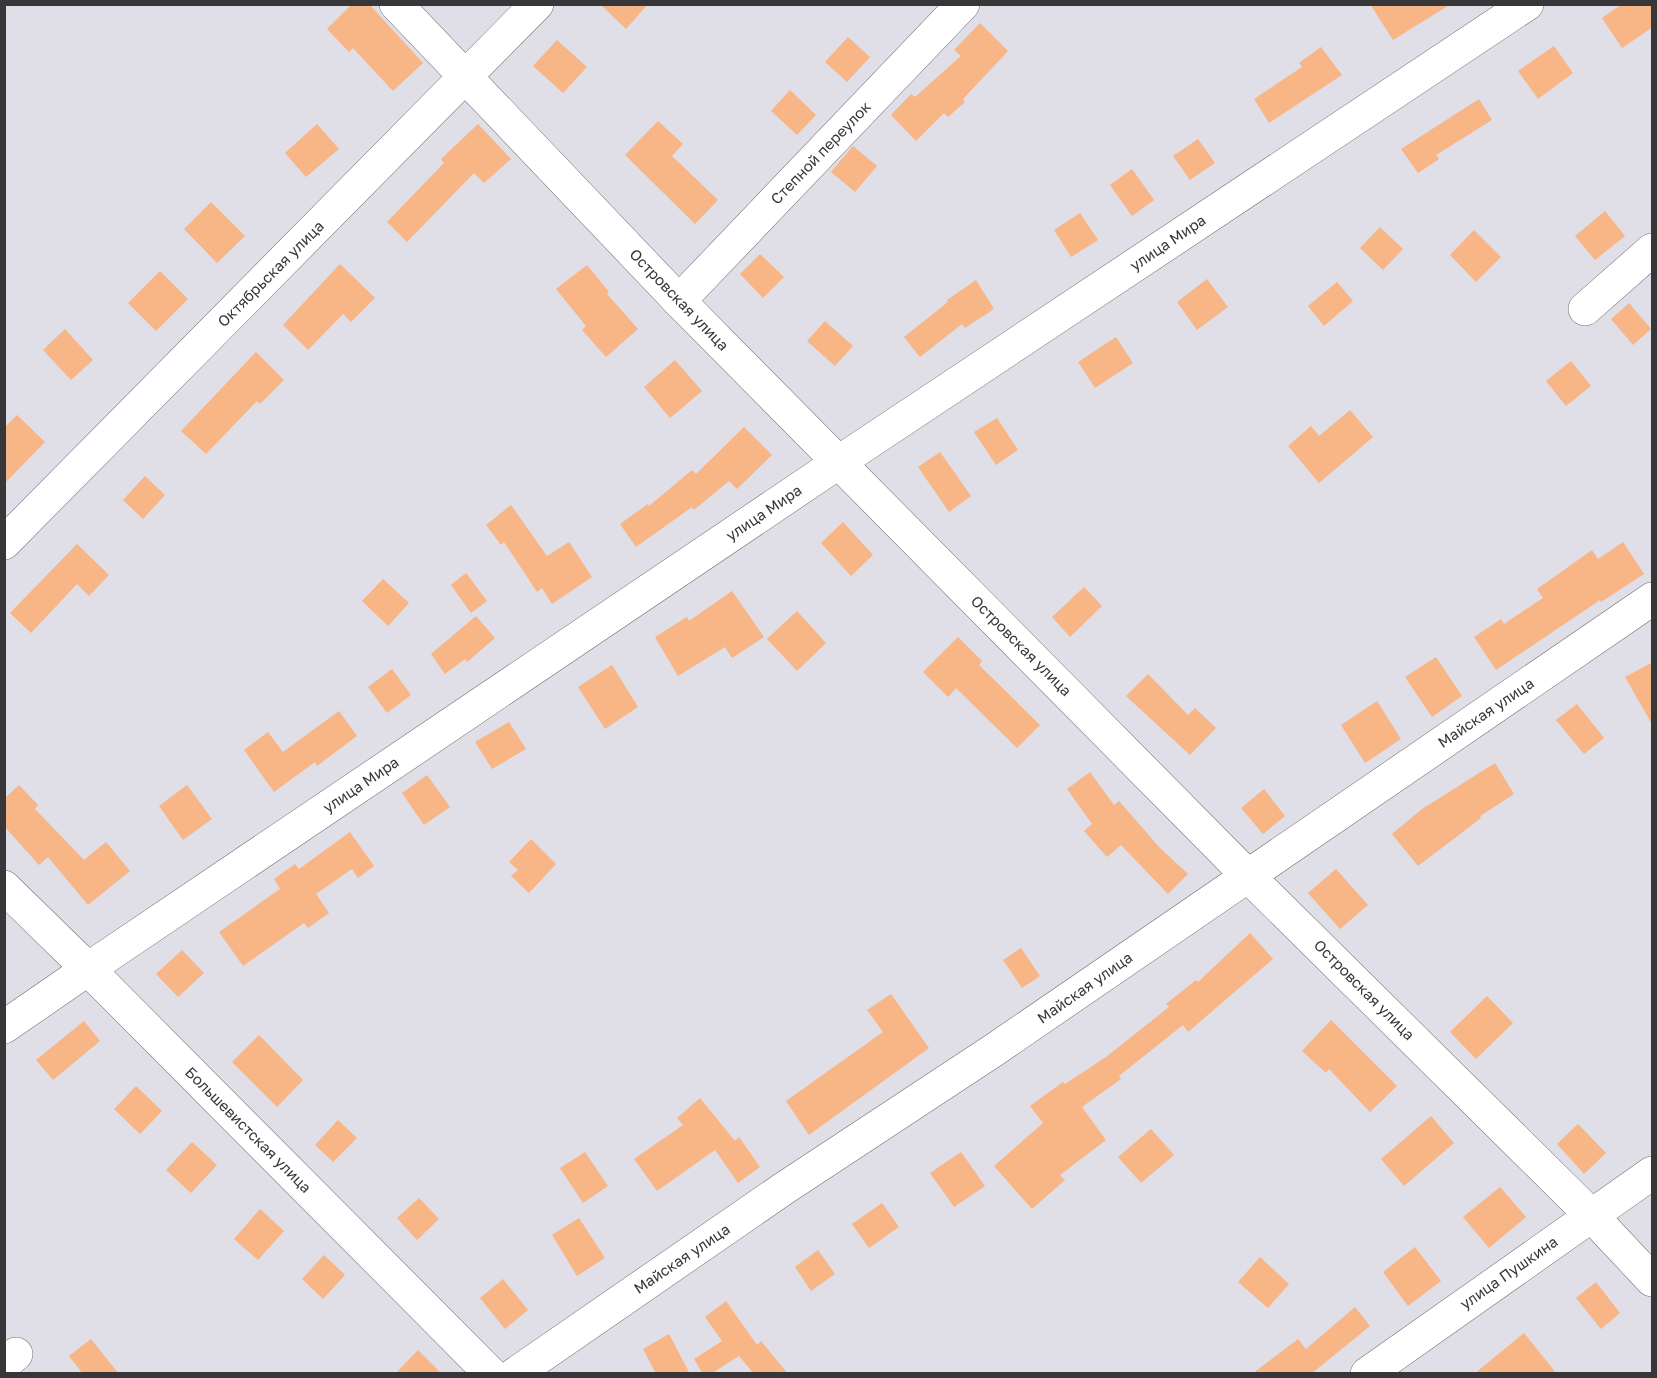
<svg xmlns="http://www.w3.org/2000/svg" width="1657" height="1378" font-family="'Golos Text',sans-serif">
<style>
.building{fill:#f8b586}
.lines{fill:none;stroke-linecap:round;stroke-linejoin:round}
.minor-casing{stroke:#706e75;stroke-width:34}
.major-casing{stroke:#706e75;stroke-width:34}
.minor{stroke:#fff;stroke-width:33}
.major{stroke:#fff;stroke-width:33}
.labels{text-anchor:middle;stroke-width:6;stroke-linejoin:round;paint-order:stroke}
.street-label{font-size:15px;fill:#373639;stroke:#fff}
</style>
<rect width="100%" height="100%" fill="#e0dee6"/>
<g class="building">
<path d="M 352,4 L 369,4 L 423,63 L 393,91 L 353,48 L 349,52 L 327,29 Z"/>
<path d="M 600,4 L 648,4 L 626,29 Z"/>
<path d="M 1370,4 L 1451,4 L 1393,40 Z"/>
<path d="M 1622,4 L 1653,4 L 1653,27 L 1622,48 L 1602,18 Z"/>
<path d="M 980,23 L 1008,51 L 963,99 L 965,102 L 948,117 L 944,113 L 916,141 L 891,115 L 911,94 L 915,97 L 961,56 L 954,50 Z"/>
<path d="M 848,37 L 870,57 L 847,82 L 825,62 Z"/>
<path d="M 557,40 L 587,67 L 563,93 L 533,66 Z"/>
<path d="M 1554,46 L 1573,73 L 1538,99 L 1518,71 Z"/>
<path d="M 1321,47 L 1342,75 L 1269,123 L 1254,99 L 1302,67 L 1299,63 Z"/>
<path d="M 790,90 L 816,115 L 797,135 L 771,111 Z"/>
<path d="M 1479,99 L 1492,120 L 1436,155 L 1439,159 L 1418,173 L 1401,149 Z"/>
<path d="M 658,121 L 683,144 L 672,156 L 718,200 L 695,224 L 625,155 Z"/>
<path d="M 317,124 L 339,149 L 306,177 L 285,153 Z"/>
<path d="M 478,124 L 511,159 L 484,183 L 474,173 L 407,242 L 387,222 L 444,163 L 441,159 Z"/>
<path d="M 1198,139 L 1215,163 L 1190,180 L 1173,156 Z"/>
<path d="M 853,146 L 877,166 L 855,192 L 831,172 Z"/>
<path d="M 1132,169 L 1154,200 L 1132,216 L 1110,185 Z"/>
<path d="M 211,202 L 245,236 L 217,263 L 184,229 Z"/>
<path d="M 1605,211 L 1625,236 L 1595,260 L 1575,236 Z"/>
<path d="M 1080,213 L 1098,240 L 1071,257 L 1054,230 Z"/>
<path d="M 1380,227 L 1403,249 L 1383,270 L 1360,248 Z"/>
<path d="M 1474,230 L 1501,257 L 1476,282 L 1450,255 Z"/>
<path d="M 760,254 L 784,277 L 763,298 L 740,274 Z"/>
<path d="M 340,264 L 375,298 L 351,322 L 343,314 L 308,350 L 283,325 Z"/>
<path d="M 587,265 L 609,292 L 607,294 L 638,329 L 606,357 L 582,330 L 586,326 L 556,289 Z"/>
<path d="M 160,271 L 188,299 L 156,331 L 128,303 Z"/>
<path d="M 1207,279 L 1228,307 L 1197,330 L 1177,302 Z"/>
<path d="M 976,280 L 994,309 L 965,328 L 962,324 L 920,357 L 904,337 L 948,302 L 947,300 Z"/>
<path d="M 1337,282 L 1353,301 L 1324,326 L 1308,306 Z"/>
<path d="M 1629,303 L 1651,329 L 1633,345 L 1611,319 Z"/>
<path d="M 825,321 L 853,346 L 835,366 L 807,341 Z"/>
<path d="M 65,329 L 93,360 L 71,380 L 43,350 Z"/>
<path d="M 1116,337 L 1133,363 L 1095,388 L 1078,362 Z"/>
<path d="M 256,352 L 284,380 L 260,404 L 257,401 L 206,454 L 181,431 Z"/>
<path d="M 675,360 L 702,391 L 670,418 L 644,387 Z"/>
<path d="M 1571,361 L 1591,386 L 1566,406 L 1546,381 Z"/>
<path d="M 1350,410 L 1373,437 L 1319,483 L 1288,446 L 1311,426 L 1319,436 Z"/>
<path d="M 17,415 L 45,442 L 4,484 L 4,428 Z"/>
<path d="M 997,418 L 1018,450 L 996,465 L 974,432 Z"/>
<path d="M 744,427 L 772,455 L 737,489 L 729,481 L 694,510 L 692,507 L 636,547 L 620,524 L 648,504 L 649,506 L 692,470 L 696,474 Z"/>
<path d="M 940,452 L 971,496 L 949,512 L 918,467 Z"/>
<path d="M 145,476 L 165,495 L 143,519 L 123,500 Z"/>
<path d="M 511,505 L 547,556 L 569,542 L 592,577 L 552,604 L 542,588 L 537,592 L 504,542 L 501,545 L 486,525 Z"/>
<path d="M 843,522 L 873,555 L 851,576 L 821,543 Z"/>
<path d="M 1623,542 L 1644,574 L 1601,602 L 1600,600 L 1496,670 L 1474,637 L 1501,619 L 1504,624 L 1543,598 L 1537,589 L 1592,550 L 1598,559 Z"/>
<path d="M 77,544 L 109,575 L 89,596 L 77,584 L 31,633 L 10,613 Z"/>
<path d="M 466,573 L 487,601 L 471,613 L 451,585 Z"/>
<path d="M 383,579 L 409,603 L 388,626 L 362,601 Z"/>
<path d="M 1084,587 L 1102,606 L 1070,637 L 1052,617 Z"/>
<path d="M 732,591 L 764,637 L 732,658 L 725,647 L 678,676 L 655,637 L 687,617 L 689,621 Z"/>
<path d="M 797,611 L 826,643 L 797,671 L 767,639 Z"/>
<path d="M 476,616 L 495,638 L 467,662 L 465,659 L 445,674 L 431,654 Z"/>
<path d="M 958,637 L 982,661 L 979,665 L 1040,725 L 1017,748 L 956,688 L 948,697 L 923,672 Z"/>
<path d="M 1436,657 L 1462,696 L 1432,717 L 1405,677 Z"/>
<path d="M 1653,662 L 1653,726 L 1625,677 Z"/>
<path d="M 612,665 L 638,707 L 605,729 L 578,687 Z"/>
<path d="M 392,669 L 411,695 L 387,713 L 368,687 Z"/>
<path d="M 1148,674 L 1188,715 L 1195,708 L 1216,728 L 1190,755 L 1126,696 Z"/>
<path d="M 1377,701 L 1401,739 L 1365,763 L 1341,725 Z"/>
<path d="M 1577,704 L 1604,738 L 1584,754 L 1556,720 Z"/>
<path d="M 339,711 L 357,736 L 317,766 L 315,762 L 274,792 L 244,750 L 268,732 L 283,752 Z"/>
<path d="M 509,722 L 526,749 L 492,769 L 475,742 Z"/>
<path d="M 1495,763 L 1514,794 L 1480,816 L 1481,818 L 1418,866 L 1392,834 L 1422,809 Z"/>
<path d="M 1090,772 L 1114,805 L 1119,801 L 1160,848 L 1188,874 L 1168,894 L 1121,845 L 1107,857 L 1084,831 L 1092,824 L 1067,789 Z"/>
<path d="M 427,775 L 450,807 L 424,825 L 402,793 Z"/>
<path d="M 19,785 L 38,805 L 35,809 L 84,860 L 106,842 L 130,871 L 88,905 L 48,857 L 39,865 L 4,826 L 4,799 Z"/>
<path d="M 187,785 L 212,819 L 183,840 L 159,806 Z"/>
<path d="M 1264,789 L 1285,816 L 1263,834 L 1241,808 Z"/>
<path d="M 350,832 L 374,866 L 358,878 L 352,869 L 316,894 L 329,913 L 308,928 L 304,923 L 243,966 L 219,932 L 280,889 L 274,879 L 295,864 L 299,869 Z"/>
<path d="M 531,839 L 556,864 L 529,893 L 511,876 L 518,870 L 509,862 Z"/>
<path d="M 1336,869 L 1368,905 L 1340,929 L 1308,893 Z"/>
<path d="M 1250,933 L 1273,959 L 1188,1032 L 1183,1025 L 1119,1076 L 1121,1079 L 1082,1107 L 1106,1140 L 1060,1175 L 1065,1180 L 1032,1209 L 994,1166 L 1043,1123 L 1030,1106 L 1063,1082 L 1065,1084 L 1106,1057 L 1169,1007 L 1166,1004 L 1196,980 L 1198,982 Z"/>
<path d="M 1021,948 L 1040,976 L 1022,988 L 1003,960 Z"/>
<path d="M 182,950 L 204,973 L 178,997 L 156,974 Z"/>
<path d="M 891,994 L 929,1048 L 809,1135 L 786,1101 L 883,1032 L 867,1010 Z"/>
<path d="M 1487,996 L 1513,1023 L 1476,1059 L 1450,1032 Z"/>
<path d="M 1331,1020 L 1397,1086 L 1370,1112 L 1329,1069 L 1326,1073 L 1302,1051 Z"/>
<path d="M 84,1021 L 100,1041 L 53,1080 L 36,1060 Z"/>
<path d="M 259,1035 L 303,1080 L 277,1107 L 232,1062 Z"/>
<path d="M 136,1086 L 162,1111 L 140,1134 L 114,1109 Z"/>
<path d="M 700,1098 L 735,1141 L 739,1137 L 760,1167 L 738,1183 L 715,1150 L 657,1191 L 634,1159 L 683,1125 L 677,1118 Z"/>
<path d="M 1431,1116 L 1454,1143 L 1404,1186 L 1381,1159 Z"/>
<path d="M 338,1120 L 357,1138 L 333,1162 L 315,1145 Z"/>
<path d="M 1578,1124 L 1606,1153 L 1584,1174 L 1557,1144 Z"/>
<path d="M 1151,1129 L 1174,1155 L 1141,1183 L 1118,1157 Z"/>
<path d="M 192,1142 L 217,1165 L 191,1193 L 166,1170 Z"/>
<path d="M 585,1152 L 608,1186 L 583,1203 L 560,1168 Z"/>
<path d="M 961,1152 L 985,1186 L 954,1207 L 930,1173 Z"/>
<path d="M 1500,1187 L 1526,1217 L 1489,1248 L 1463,1217 Z"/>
<path d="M 419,1198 L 439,1219 L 417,1240 L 397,1218 Z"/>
<path d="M 882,1203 L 899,1227 L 869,1248 L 852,1224 Z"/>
<path d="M 260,1209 L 284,1231 L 258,1260 L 234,1239 Z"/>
<path d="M 579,1218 L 605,1258 L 577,1276 L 552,1235 Z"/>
<path d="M 1415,1247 L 1441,1281 L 1408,1306 L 1383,1272 Z"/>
<path d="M 818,1250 L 835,1274 L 811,1291 L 795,1267 Z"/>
<path d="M 324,1255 L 345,1275 L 323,1299 L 302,1279 Z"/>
<path d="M 1260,1257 L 1289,1284 L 1268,1308 L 1238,1282 Z"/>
<path d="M 503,1279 L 528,1310 L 505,1329 L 480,1298 Z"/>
<path d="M 1596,1282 L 1620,1313 L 1601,1329 L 1576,1298 Z"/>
<path d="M 726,1301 L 757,1345 L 761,1341 L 788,1374 L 754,1374 L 739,1356 L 711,1374 L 703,1374 L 694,1359 L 722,1341 L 705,1317 Z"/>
<path d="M 1355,1307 L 1370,1326 L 1311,1374 L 1252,1374 L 1298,1339 L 1306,1349 Z"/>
<path d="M 1524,1333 L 1557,1374 L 1474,1374 Z"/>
<path d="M 669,1334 L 690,1374 L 656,1374 L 643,1349 Z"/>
<path d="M 91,1339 L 119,1374 L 83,1374 L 69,1356 Z"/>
<path d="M 418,1350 L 442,1374 L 395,1374 Z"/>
</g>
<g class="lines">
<defs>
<g id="minor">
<path d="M 396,4 L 679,301 L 1248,876 L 1591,1215 L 1652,1280"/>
<path d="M 679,301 L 963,4"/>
<path d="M 1585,309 L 1652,250"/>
<path d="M 4,543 L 537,4"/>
<path d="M 4,1027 L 88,969 L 491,1374"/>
<path d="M 4,1364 L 16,1354"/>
<path d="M 515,1374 L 783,1189 L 994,1050 L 1652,599"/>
<path d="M 1367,1374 L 1652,1173"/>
</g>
<path id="major" d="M 4,887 L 88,969 L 839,462 L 1527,4"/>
</defs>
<use href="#minor" class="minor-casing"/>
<use href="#major" class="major-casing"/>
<use href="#minor" class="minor"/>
<use href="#major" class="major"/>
</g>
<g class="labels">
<g class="street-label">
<text transform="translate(821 153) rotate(-46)" y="5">Степной переулок</text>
<text transform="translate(1168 243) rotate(-34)" y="5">улица Мира</text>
<text transform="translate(271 274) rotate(-45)" y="5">Октябрьская улица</text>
<text transform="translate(679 300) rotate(46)" y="5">Островская улица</text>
<text transform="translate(764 513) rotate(-34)" y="5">улица Мира</text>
<text transform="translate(1021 646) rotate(45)" y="5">Островская улица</text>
<text transform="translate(1486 713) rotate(-34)" y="5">Майская улица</text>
<text transform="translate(361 785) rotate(-34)" y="5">улица Мира</text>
<text transform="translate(1085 988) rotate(-35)" y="5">Майская улица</text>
<text transform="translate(1364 990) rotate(45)" y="5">Островская улица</text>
<text transform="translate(248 1130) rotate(45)" y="5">Большевистская улица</text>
<text transform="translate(682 1259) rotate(-34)" y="5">Майская улица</text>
<text transform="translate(1509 1273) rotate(-35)" y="5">улица Пушкина</text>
</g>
</g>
<rect width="1657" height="1378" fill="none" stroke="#373639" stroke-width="12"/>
</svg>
